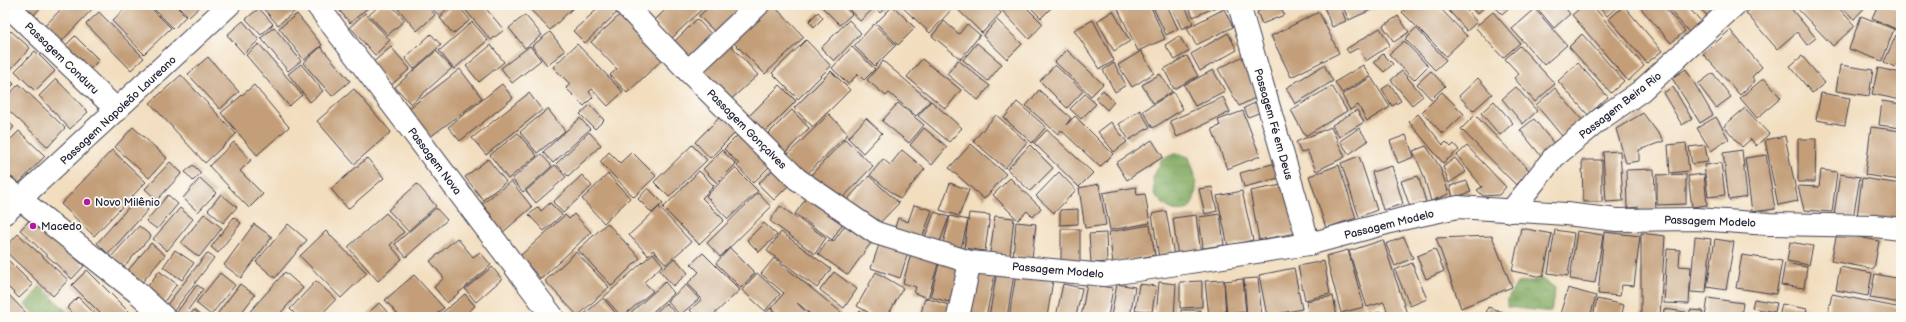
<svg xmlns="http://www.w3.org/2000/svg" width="1906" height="322" font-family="'Balsamiq Sans',sans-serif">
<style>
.forest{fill:url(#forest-crowns);stroke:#52664e}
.building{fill:#c39e78}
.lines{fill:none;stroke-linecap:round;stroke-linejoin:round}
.minor-casing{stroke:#413e4f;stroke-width:24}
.minor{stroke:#fff;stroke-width:22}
.poi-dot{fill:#b5179e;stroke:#fdfcf7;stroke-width:1.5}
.labels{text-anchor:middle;stroke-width:3.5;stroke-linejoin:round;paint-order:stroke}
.street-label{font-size:11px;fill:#22223b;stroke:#fdfcf7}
.poi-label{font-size:11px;fill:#22223b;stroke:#fdfcf7;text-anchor:start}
</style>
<defs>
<pattern id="forest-crowns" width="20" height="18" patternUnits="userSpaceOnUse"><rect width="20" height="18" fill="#81a960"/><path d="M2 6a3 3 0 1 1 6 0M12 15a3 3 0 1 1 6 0" fill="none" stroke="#698950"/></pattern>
</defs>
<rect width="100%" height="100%" fill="#fdfcf7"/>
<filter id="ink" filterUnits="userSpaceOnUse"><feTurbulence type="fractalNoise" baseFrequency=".025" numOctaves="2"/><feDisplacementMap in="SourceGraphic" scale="8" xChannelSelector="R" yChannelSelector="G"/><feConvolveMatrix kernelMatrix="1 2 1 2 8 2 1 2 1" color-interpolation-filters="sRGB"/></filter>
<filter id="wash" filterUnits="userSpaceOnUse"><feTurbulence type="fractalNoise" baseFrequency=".012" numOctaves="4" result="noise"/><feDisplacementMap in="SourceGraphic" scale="16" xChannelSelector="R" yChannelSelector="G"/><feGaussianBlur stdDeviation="0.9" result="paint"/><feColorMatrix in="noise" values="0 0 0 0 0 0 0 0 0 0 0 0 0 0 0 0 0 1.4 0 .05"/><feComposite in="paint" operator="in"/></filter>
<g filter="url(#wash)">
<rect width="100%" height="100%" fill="#f2debf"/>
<g class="forest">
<path d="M 1177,153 L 1189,157 C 1196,177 1201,190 1189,209 C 1172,214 1166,207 1154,195 L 1153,178 L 1162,159 Z"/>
<path d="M 1543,279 L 1555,288 L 1551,312 L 1507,307 L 1507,300 L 1517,283 Z"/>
<path d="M 40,286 L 73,317 L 38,317 L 25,305 Z"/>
</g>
<g id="blocks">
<g class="building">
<path d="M 21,5 L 43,5 L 32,17 Z"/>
<path d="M 65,5 L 96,5 L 60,43 L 43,28 Z"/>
<path d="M 129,5 L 148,5 L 171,28 L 144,54 L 112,21 Z"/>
<path d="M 150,5 L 175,5 L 186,16 L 174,29 Z"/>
<path d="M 177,5 L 202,5 L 189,17 Z"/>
<path d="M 260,5 L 288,5 L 294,12 L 278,25 Z"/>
<path d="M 335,5 L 371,5 L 350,23 Z"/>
<path d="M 380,5 L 391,5 L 405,20 L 388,35 L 369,15 Z"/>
<path d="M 395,5 L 427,5 L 435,15 L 417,31 Z"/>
<path d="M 429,5 L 452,5 L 439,16 Z"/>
<path d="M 456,5 L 458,5 L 470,20 L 453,34 L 440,18 Z"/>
<path d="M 461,5 L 483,5 L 504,30 L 491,40 Z"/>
<path d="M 526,5 L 576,5 L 550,30 Z"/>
<path d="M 602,5 L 619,5 L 622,8 L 585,43 L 573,31 Z"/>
<path d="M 670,5 L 706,5 L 672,38 L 654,21 Z"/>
<path d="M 711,5 L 750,5 L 719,36 L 699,16 Z"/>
<path d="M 764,5 L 773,5 L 804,37 L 765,74 L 729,38 Z"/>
<path d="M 820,5 L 843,5 L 852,14 L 840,25 Z"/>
<path d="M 845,5 L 870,5 L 873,9 L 860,21 Z"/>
<path d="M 873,5 L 889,5 L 880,13 Z"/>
<path d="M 900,5 L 947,5 L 952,9 L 930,33 Z"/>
<path d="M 953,5 L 994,5 L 1001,13 L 982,33 Z"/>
<path d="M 997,5 L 1024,5 L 1043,24 L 1029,39 Z"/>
<path d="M 1028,5 L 1054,5 L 1041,18 Z"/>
<path d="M 1127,5 L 1150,5 L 1165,39 L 1138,51 L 1118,9 Z"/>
<path d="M 1152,5 L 1167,5 L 1178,29 L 1166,35 Z"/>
<path d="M 1170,5 L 1184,5 L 1193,23 L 1182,29 Z"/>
<path d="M 1188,5 L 1221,5 L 1193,17 Z"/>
<path d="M 1274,5 L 1280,5 L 1284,15 L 1262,24 L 1257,12 Z"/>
<path d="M 1330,5 L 1340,5 L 1346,21 L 1332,27 L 1324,7 Z"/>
<path d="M 1342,5 L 1373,5 L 1375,8 L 1349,20 Z"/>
<path d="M 1409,5 L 1437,5 L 1467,36 L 1446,56 L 1402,12 Z"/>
<path d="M 1444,5 L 1462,5 L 1477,22 L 1467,31 Z"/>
<path d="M 1469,5 L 1487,5 L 1477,14 Z"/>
<path d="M 1493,5 L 1512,5 L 1502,14 Z"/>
<path d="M 1538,5 L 1556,5 L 1558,7 L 1563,5 L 1570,14 L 1554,28 L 1536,7 Z"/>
<path d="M 1584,5 L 1592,5 L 1644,66 L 1628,81 L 1572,15 Z"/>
<path d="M 1597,5 L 1619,5 L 1607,16 Z"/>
<path d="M 1638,5 L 1662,5 L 1685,31 L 1671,43 Z"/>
<path d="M 1665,5 L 1686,5 L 1701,21 L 1689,32 Z"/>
<path d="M 1696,5 L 1721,5 L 1709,17 Z"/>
<path d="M 1756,5 L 1788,5 L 1816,38 L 1807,45 L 1797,32 L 1777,49 L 1746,13 Z"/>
<path d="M 1794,5 L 1836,5 L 1855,26 L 1833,46 Z"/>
<path d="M 1839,5 L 1867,5 L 1854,19 Z"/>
<path d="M 1878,5 L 1887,5 L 1901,11 L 1900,31 L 1872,18 Z"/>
<path d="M 893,6 L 915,28 L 898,45 L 876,23 Z"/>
<path d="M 1624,6 L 1662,51 L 1647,63 L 1609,19 Z"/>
<path d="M 259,8 L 273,24 L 261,35 L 246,19 Z"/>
<path d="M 1224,9 L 1233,27 L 1196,45 L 1187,28 Z"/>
<path d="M 1535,9 L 1567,45 L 1544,65 L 1512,29 Z"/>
<path d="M 624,11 L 666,56 L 627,93 L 610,75 L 617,69 L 591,42 Z"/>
<path d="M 1113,11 L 1130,41 L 1114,51 L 1097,21 Z"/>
<path d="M 99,12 L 144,58 L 131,70 L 86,24 Z"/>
<path d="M 818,12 L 823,18 L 814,27 L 809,21 Z"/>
<path d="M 1319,12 L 1339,53 L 1291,77 L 1271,36 Z"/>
<path d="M 1493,12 L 1520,43 L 1503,58 L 1475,27 Z"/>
<path d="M 365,13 L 390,40 L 375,55 L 350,27 Z"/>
<path d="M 297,14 L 322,45 L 304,60 L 279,28 Z"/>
<path d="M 525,15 L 542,35 L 525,48 L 509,28 Z"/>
<path d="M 1398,16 L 1409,32 L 1394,42 L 1383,26 Z"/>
<path d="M 1861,16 L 1894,29 L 1882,61 L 1849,49 Z"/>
<path d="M 697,19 L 714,37 L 690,62 L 672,44 Z"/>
<path d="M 849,20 L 861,33 L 834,61 L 821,48 Z"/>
<path d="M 997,20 L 1022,44 L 1007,59 L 983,36 Z"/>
<path d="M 1093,20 L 1114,61 L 1100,69 L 1074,30 Z"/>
<path d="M 243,21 L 259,40 L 244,54 L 227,35 Z"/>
<path d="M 944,21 L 959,34 L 967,24 L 980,35 L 961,59 L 932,36 Z"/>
<path d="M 472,22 L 488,40 L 454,69 L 439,51 Z"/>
<path d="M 874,24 L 896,45 L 875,66 L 854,46 Z"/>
<path d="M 274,27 L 301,61 L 288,71 L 261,38 Z"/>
<path d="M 1380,28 L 1390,45 L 1366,61 L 1358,48 L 1349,53 L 1346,49 Z"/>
<path d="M 1416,28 L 1446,60 L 1435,70 L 1405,39 Z"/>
<path d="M 1730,30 L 1762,67 L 1752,77 L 1755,81 L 1740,95 L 1703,54 Z"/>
<path d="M 11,31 L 30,48 L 10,70 L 5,66 L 5,37 Z"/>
<path d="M 550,32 L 565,51 L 547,65 L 532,46 Z"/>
<path d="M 1228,33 L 1237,50 L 1200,71 L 1191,54 Z"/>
<path d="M 431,34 L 441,45 L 414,69 L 405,58 Z"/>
<path d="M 1582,34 L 1624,81 L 1611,93 L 1569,47 Z"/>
<path d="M 1896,35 L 1901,37 L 1901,58 L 1900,57 L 1895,67 L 1884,62 Z"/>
<path d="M 75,36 L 99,60 L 82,77 L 58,53 Z"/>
<path d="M 1179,36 L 1189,51 L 1175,60 L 1165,45 Z"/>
<path d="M 806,40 L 831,66 L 798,99 L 772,73 Z"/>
<path d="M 727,41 L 758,75 L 728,102 L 697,69 Z"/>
<path d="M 1404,41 L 1428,66 L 1414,80 L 1389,54 Z"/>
<path d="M 977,43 L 1002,64 L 988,81 L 963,60 Z"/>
<path d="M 259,44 L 302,95 L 289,106 L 246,55 Z"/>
<path d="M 577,44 L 623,92 L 608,106 L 592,89 L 589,92 L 593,97 L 584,106 L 566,88 L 570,84 L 553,67 Z"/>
<path d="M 491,45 L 504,62 L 479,82 L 466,66 Z"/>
<path d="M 530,46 L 541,60 L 512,83 L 501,68 Z"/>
<path d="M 1520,46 L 1555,84 L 1535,102 L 1514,78 L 1519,74 L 1505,59 Z"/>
<path d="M 321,47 L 350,81 L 332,96 L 303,63 Z"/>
<path d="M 391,47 L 410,69 L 390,86 L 371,64 Z"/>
<path d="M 852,47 L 875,69 L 864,80 L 858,74 L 848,84 L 832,68 Z"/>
<path d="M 1067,50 L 1103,84 L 1091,96 L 1055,62 Z"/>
<path d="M 35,51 L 55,71 L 35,91 L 15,71 Z"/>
<path d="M 436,51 L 452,68 L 411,104 L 395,87 Z"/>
<path d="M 1141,51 L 1154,73 L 1132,87 L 1118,65 Z"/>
<path d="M 1383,54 L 1393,64 L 1384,72 L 1374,62 Z"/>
<path d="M 1187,56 L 1198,76 L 1174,89 L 1164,69 Z"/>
<path d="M 1243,56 L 1257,97 L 1239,106 L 1218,69 Z"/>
<path d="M 1802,56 L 1825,83 L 1812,93 L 1790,66 Z"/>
<path d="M 208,57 L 239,92 L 220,109 L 188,74 Z"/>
<path d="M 922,59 L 961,90 L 946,109 L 907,77 Z"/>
<path d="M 958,60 L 990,86 L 978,100 L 947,74 Z"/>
<path d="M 883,61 L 930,101 L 916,116 L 889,93 L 886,96 L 867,80 Z"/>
<path d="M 1114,63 L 1126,85 L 1115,92 L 1103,70 Z"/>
<path d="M 1578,63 L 1608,97 L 1588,115 L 1558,81 Z"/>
<path d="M 301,64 L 323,91 L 310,102 L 288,74 Z"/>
<path d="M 1055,65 L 1083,91 L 1067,108 L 1040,81 Z"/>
<path d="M 1324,65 L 1333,81 L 1295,104 L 1286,88 Z"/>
<path d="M 1363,65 L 1370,76 L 1342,93 L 1335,82 Z"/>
<path d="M 1840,65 L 1873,70 L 1869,96 L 1836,91 Z"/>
<path d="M 1878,68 L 1901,73 L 1901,100 L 1872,94 Z"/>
<path d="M 460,69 L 482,98 L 430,137 L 408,109 Z"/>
<path d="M 1686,69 L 1713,115 L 1700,123 L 1672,78 Z"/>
<path d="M 1213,70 L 1225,91 L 1195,106 L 1184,85 Z"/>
<path d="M 831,71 L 850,90 L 813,127 L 794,108 Z"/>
<path d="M 1402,71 L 1423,96 L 1412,105 L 1391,80 Z"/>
<path d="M 1431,71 L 1445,86 L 1431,99 L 1417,84 Z"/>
<path d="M 1713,73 L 1731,97 L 1716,108 L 1698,84 Z"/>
<path d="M 1160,74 L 1172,92 L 1153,103 L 1142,85 Z"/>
<path d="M 181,75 L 236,134 L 205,163 L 150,103 Z"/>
<path d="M 5,76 L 14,84 L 5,93 Z"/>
<path d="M 1371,77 L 1390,107 L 1367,121 L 1358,105 L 1350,110 L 1342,95 Z"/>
<path d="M 1478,78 L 1492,94 L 1473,111 L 1459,96 Z"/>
<path d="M 1764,78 L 1781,98 L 1757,118 L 1740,98 Z"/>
<path d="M 56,79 L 88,112 L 70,129 L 39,96 Z"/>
<path d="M 19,84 L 65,128 L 48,147 L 5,107 L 5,99 Z"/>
<path d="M 502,84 L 513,98 L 460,141 L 448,127 Z"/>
<path d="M 1390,84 L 1401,101 L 1392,106 L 1382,89 Z"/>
<path d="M 254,85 L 289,127 L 257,155 L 221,113 Z"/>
<path d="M 780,85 L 796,101 L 762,135 L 746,119 Z"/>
<path d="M 1332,86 L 1347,111 L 1305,136 L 1291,110 Z"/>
<path d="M 1516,87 L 1537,111 L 1523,124 L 1502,99 Z"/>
<path d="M 1673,87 L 1692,119 L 1682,125 L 1663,93 Z"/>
<path d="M 1555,88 L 1582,120 L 1562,136 L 1536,105 Z"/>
<path d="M 354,89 L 391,132 L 354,164 L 317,121 Z"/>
<path d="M 1039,90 L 1071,118 L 1066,125 L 1075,116 L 1113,154 L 1100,167 L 1061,130 L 1058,134 L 1026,106 Z"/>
<path d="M 1103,90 L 1114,102 L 1107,110 L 1095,98 Z"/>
<path d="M 1173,92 L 1183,109 L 1153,128 L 1143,111 Z"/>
<path d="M 1442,92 L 1464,114 L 1443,134 L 1422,112 Z"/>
<path d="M 529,93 L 542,110 L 486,155 L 472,138 Z"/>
<path d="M 1821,93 L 1850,98 L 1845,125 L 1816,120 Z"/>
<path d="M 1085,94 L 1096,104 L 1081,119 L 1070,109 Z"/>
<path d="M 1223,97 L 1230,112 L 1177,137 L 1170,121 Z"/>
<path d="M 931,101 L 962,128 L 949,142 L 918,116 Z"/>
<path d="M 1494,101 L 1513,123 L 1500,135 L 1481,113 Z"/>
<path d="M 1882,101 L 1901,104 L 1901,128 L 1879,125 Z"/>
<path d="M 1017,102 L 1046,127 L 1032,143 L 1004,118 Z"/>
<path d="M 1257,102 L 1261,112 L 1248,117 L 1244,108 Z"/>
<path d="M 898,103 L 924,125 L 909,143 L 882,121 Z"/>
<path d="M 590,105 L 604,120 L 595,129 L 580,114 Z"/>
<path d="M 1745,108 L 1769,134 L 1756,146 L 1751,139 L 1742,147 L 1724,126 Z"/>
<path d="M 548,109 L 565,131 L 537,153 L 520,132 Z"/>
<path d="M 792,110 L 809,128 L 782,156 L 764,138 Z"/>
<path d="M 1140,110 L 1150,127 L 1129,140 L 1119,124 Z"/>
<path d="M 1357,110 L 1364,122 L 1339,137 L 1332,125 Z"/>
<path d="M 1243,111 L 1260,156 L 1227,169 L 1212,129 L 1220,126 L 1218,120 Z"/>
<path d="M 724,113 L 739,129 L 710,158 L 695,142 Z"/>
<path d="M 1643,113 L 1664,141 L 1639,150 L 1639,161 L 1626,163 L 1616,129 Z"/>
<path d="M 829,114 L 848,134 L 803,178 L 783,159 Z"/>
<path d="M 1418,114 L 1443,145 L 1446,142 L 1451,147 L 1454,144 L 1459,150 L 1443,163 L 1409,122 Z"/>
<path d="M 996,115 L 1027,142 L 1005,168 L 973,141 Z"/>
<path d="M 1475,115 L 1530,171 L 1516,185 L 1461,129 Z"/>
<path d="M 1716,117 L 1729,139 L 1711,151 L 1697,128 Z"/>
<path d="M 580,118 L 590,129 L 553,163 L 543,152 Z"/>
<path d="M 866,118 L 882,133 L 863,153 L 848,138 Z"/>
<path d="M 5,119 L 14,127 L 5,137 Z"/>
<path d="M 1534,119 L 1555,145 L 1541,156 L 1520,130 Z"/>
<path d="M 1111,122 L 1127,142 L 1114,152 L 1098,132 Z"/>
<path d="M 133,127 L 167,158 L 149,178 L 115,147 Z"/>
<path d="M 1331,127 L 1345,157 L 1316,171 L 1307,150 L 1301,153 L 1296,142 Z"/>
<path d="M 1871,127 L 1901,131 L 1901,180 L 1865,175 Z"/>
<path d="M 924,128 L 947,147 L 932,165 L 910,145 Z"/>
<path d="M 1359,128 L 1368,141 L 1349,154 L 1340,141 Z"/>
<path d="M 1047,130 L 1093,173 L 1079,187 L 1034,143 Z"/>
<path d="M 19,131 L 45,156 L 14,188 L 5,179 L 5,145 Z"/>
<path d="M 589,132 L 601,145 L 568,176 L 556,164 Z"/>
<path d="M 741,132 L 773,163 L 753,183 L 737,166 L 739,164 L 724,149 Z"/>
<path d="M 518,133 L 537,156 L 508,179 L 490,155 Z"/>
<path d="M 1406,135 L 1414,157 L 1398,163 L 1390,141 Z"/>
<path d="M 1785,136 L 1798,201 L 1778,205 L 1765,140 Z"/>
<path d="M 845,139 L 873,166 L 837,204 L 809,177 Z"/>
<path d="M 1798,139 L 1816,139 L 1815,182 L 1798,182 Z"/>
<path d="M 1152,140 L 1163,157 L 1127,180 L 1116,163 Z"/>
<path d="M 234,142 L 251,160 L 240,171 L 263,194 L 249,208 L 209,166 Z"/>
<path d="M 1686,143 L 1689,171 L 1670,173 L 1668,145 Z"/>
<path d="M 971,144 L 1006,174 L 984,199 L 949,168 Z"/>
<path d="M 692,145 L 707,160 L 669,197 L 654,182 Z"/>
<path d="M 1030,145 L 1053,168 L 1030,191 L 1007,169 Z"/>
<path d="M 1705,145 L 1708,162 L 1692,164 L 1689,147 Z"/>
<path d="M 1426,146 L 1440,167 L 1449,194 L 1431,201 L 1423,174 L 1413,151 Z"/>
<path d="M 1467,146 L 1506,187 L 1499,195 L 1483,196 L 1477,190 L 1482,187 L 1457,155 Z"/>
<path d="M 112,150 L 146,182 L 94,236 L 61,204 Z"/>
<path d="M 722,150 L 736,164 L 717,183 L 703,169 Z"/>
<path d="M 902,150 L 925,169 L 900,199 L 870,175 L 883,159 L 890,165 Z"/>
<path d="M 1742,150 L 1747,197 L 1729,200 L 1723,153 Z"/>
<path d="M 1620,151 L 1623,201 L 1606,202 L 1603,152 Z"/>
<path d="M 609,152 L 620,163 L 632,152 L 656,176 L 634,197 L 600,162 Z"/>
<path d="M 541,154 L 552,166 L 523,192 L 512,179 Z"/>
<path d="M 1766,155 L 1775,209 L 1752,212 L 1745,158 Z"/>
<path d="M 1359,156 L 1377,210 L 1359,217 L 1341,163 Z"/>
<path d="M 367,158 L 384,178 L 348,209 L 331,189 Z"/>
<path d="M 1455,158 L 1466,172 L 1449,183 L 1443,167 Z"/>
<path d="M 488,159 L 506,182 L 483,200 L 465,177 Z"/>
<path d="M 1582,160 L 1602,160 L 1602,202 L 1583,202 Z"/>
<path d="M 170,162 L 182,173 L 157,200 L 145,189 Z"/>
<path d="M 1279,162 L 1283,177 L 1244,187 L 1240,173 Z"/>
<path d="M 1721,163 L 1725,195 L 1708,197 L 1704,165 Z"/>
<path d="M 193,165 L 201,173 L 193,181 L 185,172 Z"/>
<path d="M 555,165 L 566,177 L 536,203 L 526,191 Z"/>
<path d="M 1339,165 L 1356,218 L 1326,228 L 1309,176 Z"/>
<path d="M 1392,166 L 1403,204 L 1383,210 L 1372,172 Z"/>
<path d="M 776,167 L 791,183 L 774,200 L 758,184 Z"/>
<path d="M 735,168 L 758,191 L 728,219 L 706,196 Z"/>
<path d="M 1654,169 L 1656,212 L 1639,212 L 1639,207 L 1627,208 L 1626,170 Z"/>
<path d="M 1821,170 L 1837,172 L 1832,212 L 1804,210 L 1798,186 L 1819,187 Z"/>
<path d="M 699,171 L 714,186 L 702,198 L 724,220 L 699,244 L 663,208 Z"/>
<path d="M 1059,172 L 1076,190 L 1054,213 L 1036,196 Z"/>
<path d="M 608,174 L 630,198 L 604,223 L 582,199 Z"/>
<path d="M 1686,174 L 1686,204 L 1657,205 L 1657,175 Z"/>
<path d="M 1704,174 L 1707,205 L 1692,207 L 1688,176 Z"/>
<path d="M 1840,174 L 1860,177 L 1853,218 L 1834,215 Z"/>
<path d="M 582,175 L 592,186 L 563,213 L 553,202 Z"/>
<path d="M 869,176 L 899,203 L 874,229 L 845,202 Z"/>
<path d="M 1418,176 L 1426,202 L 1410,207 L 1401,181 Z"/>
<path d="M 200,178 L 216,193 L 198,212 L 183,198 Z"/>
<path d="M 1010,178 L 1041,208 L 1033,217 L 1027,211 L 1018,220 L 993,195 Z"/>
<path d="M 1862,178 L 1901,184 L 1901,224 L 1857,217 Z"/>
<path d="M 511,181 L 532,207 L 502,233 L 491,219 L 493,217 L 482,204 Z"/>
<path d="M 1467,181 L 1471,192 L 1453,198 L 1450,186 Z"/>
<path d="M 950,183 L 969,190 L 959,216 L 940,210 Z"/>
<path d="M 417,184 L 436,206 L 408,231 L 388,210 Z"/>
<path d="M 1099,184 L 1106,225 L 1085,228 L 1079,188 Z"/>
<path d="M 1287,184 L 1296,233 L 1259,240 L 1250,191 Z"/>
<path d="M 1136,187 L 1137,195 L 1145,194 L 1150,223 L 1110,230 L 1103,193 Z"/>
<path d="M 1212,187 L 1217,211 L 1205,214 L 1199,189 Z"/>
<path d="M 648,188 L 663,203 L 652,213 L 638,199 Z"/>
<path d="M 1242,191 L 1253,240 L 1228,246 L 1217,196 Z"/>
<path d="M 758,193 L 771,207 L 720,257 L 707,243 Z"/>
<path d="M 221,194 L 237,207 L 223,223 L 208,210 Z"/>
<path d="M 809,194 L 845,220 L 832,240 L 795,214 Z"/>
<path d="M 168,195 L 178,204 L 157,229 L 146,221 Z"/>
<path d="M 136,199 L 148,210 L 108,254 L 97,243 Z"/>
<path d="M 550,203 L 562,215 L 544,231 L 529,215 L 538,207 L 541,211 Z"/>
<path d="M 914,205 L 932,210 L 921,242 L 893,233 L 898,218 L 908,222 Z"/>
<path d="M 780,206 L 826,238 L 815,254 L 770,221 Z"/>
<path d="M 659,207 L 691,242 L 666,264 L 653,250 L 648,255 L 629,235 Z"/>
<path d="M 180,208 L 193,219 L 167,251 L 153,239 Z"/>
<path d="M 436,208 L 447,220 L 406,257 L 395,244 Z"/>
<path d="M 1078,209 L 1078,224 L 1060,225 L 1060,210 Z"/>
<path d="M 1166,211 L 1174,256 L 1159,258 L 1152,214 Z"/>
<path d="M 934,212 L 949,217 L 938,247 L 923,243 Z"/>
<path d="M 386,213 L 404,232 L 390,245 L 402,259 L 378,281 L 348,247 Z"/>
<path d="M 969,213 L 990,215 L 985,251 L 964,248 Z"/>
<path d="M 204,214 L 222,228 L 199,257 L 181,243 Z"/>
<path d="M 574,214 L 591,232 L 541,279 L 520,256 L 565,215 L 569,219 Z"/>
<path d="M 1220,214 L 1224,245 L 1203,248 L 1199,217 Z"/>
<path d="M 1196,215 L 1201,254 L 1178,257 L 1173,218 Z"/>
<path d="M 950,216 L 968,220 L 960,252 L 942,248 Z"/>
<path d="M 995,216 L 1014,218 L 1010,255 L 990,253 Z"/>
<path d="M 234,217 L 241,223 L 218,253 L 211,247 Z"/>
<path d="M 32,218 L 84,266 L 72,279 L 20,230 Z"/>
<path d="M 1016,222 L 1036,224 L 1032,258 L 1013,257 Z"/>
<path d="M 607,223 L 640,258 L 612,286 L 578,250 Z"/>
<path d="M 764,223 L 777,235 L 759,252 L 747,240 Z"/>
<path d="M 847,223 L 873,240 L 848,275 L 818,254 L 829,240 L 833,242 Z"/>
<path d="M 254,224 L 272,237 L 241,278 L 224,265 Z"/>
<path d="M 288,224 L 307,240 L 275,278 L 256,262 Z"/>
<path d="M 1150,225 L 1155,255 L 1113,263 L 1109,232 Z"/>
<path d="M 139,226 L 151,236 L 123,268 L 111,257 Z"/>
<path d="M 1521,228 L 1552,234 L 1543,277 L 1512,271 Z"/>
<path d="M 1061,229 L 1080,229 L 1080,265 L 1061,266 Z"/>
<path d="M 1555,230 L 1574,233 L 1568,276 L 1548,273 Z"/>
<path d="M 326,231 L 367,273 L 341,298 L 300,256 Z"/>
<path d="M 1577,231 L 1603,235 L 1595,283 L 1570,279 Z"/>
<path d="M 781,232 L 831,269 L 817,288 L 767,251 Z"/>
<path d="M 1604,232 L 1640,236 L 1634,286 L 1622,285 L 1620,296 L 1598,294 Z"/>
<path d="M 1106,233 L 1107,262 L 1091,263 L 1089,234 Z"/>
<path d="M 1641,233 L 1665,236 L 1660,317 L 1641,317 Z"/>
<path d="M 1837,233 L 1879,241 L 1874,269 L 1831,261 Z"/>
<path d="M 18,234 L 68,280 L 53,296 L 5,251 L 5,248 Z"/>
<path d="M 1492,236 L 1512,287 L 1461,308 L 1436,238 Z"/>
<path d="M 1404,237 L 1413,258 L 1395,266 L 1386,244 Z"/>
<path d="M 1695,237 L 1711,239 L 1706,293 L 1690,292 Z"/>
<path d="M 457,238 L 473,257 L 480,252 L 491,265 L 447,303 L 434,287 L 444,278 L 430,261 Z"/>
<path d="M 881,239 L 909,249 L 900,278 L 871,268 Z"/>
<path d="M 1715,239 L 1734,242 L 1726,290 L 1707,287 Z"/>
<path d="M 1383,240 L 1408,317 L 1389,317 L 1384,302 L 1367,307 L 1349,251 Z"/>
<path d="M 1790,242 L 1813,246 L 1809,265 L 1787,261 Z"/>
<path d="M 151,243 L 165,255 L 139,286 L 125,274 Z"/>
<path d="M 730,248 L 755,273 L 741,288 L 716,263 Z"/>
<path d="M 1435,249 L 1444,271 L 1426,279 L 1417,256 Z"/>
<path d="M 1667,249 L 1680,250 L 1679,266 L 1691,267 L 1689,304 L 1664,303 Z"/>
<path d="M 175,250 L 194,263 L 182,280 L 163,267 Z"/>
<path d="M 912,250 L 940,257 L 928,298 L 914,293 L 916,287 L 903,283 Z"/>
<path d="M 1348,250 L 1364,307 L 1341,313 L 1326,256 Z"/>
<path d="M 576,252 L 609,287 L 578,316 L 545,281 Z"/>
<path d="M 207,253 L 214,258 L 173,312 L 166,306 Z"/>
<path d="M 653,253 L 663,265 L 644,282 L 653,291 L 622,317 L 604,297 Z"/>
<path d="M 703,253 L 740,290 L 711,317 L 696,317 L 690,310 L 702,299 L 687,284 L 699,272 L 691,264 Z"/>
<path d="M 1742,255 L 1782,261 L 1776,294 L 1736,288 Z"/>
<path d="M 5,257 L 33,285 L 19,298 L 5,284 Z"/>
<path d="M 675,258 L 688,273 L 673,286 L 660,271 Z"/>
<path d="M 774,258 L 842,313 L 838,317 L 814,317 L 797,303 L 812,317 L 782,317 L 771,308 L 784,293 L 761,274 Z"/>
<path d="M 940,261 L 967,269 L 957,304 L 930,297 Z"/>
<path d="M 1324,261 L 1330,294 L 1305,300 L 1298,266 Z"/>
<path d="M 1412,263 L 1427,299 L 1410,306 L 1395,270 Z"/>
<path d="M 1785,263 L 1807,267 L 1804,288 L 1781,285 Z"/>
<path d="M 492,267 L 502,279 L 476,302 L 465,289 Z"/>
<path d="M 1840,267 L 1872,273 L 1868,296 L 1836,290 Z"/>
<path d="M 1294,268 L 1302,309 L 1267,316 L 1259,275 Z"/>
<path d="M 87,270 L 131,314 L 127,317 L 104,317 L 72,285 Z"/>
<path d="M 972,270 L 995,274 L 986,317 L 962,317 Z"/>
<path d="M 159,271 L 177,284 L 161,306 L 143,293 Z"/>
<path d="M 997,271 L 1014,274 L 1007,317 L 989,317 Z"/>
<path d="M 285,272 L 303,288 L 277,317 L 245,317 Z"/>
<path d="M 834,272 L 857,289 L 844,308 L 820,290 Z"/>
<path d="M 876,272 L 903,288 L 887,317 L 876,317 L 857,306 Z"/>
<path d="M 220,273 L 235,285 L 211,315 L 196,303 Z"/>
<path d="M 757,273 L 780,294 L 765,311 L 742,290 Z"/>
<path d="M 1016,274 L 1053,280 L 1047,317 L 1009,317 Z"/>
<path d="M 1875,274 L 1901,279 L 1901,303 L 1870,298 Z"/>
<path d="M 414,275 L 444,308 L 433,317 L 400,317 L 385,300 Z"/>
<path d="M 1258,278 L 1262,317 L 1247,317 L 1244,279 Z"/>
<path d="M 1243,279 L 1246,312 L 1227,314 L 1224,281 Z"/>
<path d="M 1224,280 L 1226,317 L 1209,317 L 1205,281 Z"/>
<path d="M 316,281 L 336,299 L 319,317 L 298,317 L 290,309 Z"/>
<path d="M 1202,281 L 1202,307 L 1180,308 L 1180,282 Z"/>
<path d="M 665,282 L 674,293 L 647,317 L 626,317 Z"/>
<path d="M 1159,282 L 1176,284 L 1174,317 L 1156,317 Z"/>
<path d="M 240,284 L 255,295 L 238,317 L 215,317 Z"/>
<path d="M 1063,284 L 1082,288 L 1076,317 L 1056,317 Z"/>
<path d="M 1087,284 L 1113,288 L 1108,317 L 1081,317 Z"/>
<path d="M 1117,284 L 1135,287 L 1130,317 L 1111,316 Z"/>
<path d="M 1139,284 L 1156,286 L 1152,312 L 1135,310 Z"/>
<path d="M 197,285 L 203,289 L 183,317 L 174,316 Z"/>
<path d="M 686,285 L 699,299 L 680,315 L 667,301 Z"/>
<path d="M 1568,288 L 1596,296 L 1590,317 L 1570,317 L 1560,314 Z"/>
<path d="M 5,291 L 30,317 L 5,317 Z"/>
<path d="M 465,294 L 475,306 L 462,317 L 437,317 Z"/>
<path d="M 1832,294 L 1901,308 L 1901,317 L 1827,317 Z"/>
<path d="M 1333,296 L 1337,317 L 1309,317 L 1306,301 Z"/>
<path d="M 78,297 L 97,316 L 96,317 L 76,317 L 67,308 Z"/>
<path d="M 603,298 L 619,317 L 585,317 L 583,315 Z"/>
<path d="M 925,298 L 956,307 L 953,317 L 920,317 Z"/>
<path d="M 1708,298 L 1743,303 L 1741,317 L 1705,317 Z"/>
<path d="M 1597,299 L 1624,305 L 1621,317 L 1593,317 Z"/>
<path d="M 1754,299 L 1777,303 L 1775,312 L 1752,308 Z"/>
<path d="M 379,303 L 392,317 L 364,317 Z"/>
<path d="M 666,303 L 677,315 L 676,317 L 651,317 Z"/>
<path d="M 1782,304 L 1807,309 L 1805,317 L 1779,317 Z"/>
<path d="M 1488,307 L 1517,317 L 1485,317 Z"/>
<path d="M 770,308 L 780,317 L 762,317 Z"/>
<path d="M 1664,309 L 1686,312 L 1686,317 L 1663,317 Z"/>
<path d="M 194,310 L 202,317 L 188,317 Z"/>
<rect x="1181" y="310" width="19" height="7"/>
<path d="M 1690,310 L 1703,311 L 1702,317 L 1689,317 Z"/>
<path d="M 860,311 L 869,317 L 856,317 Z"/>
<path d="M 1135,311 L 1153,314 L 1152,317 L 1134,317 Z"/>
<path d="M 1302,312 L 1303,317 L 1284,317 L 1284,316 Z"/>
<path d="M 1381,312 L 1382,317 L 1367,317 L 1366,315 Z"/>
</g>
</g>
</g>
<g filter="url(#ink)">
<use href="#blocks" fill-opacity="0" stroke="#413e4f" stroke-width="1"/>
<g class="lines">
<defs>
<g id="minor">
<path d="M 7,5 L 117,110"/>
<path d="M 317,5 L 553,317"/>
<path d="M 625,5 L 688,71 L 797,179 L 876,233 L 970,262 L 1104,275 L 1309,244 L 1402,219 L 1458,207 L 1566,214 L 1617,220 L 1696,219 L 1769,224 L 1875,226 L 1901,229"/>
<path d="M 1239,5 L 1309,244"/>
<path d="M 688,71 L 758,5"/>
<path d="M 5,187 L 138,293 L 164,317"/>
<path d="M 1511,211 L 1554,157 L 1602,118 L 1641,91 L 1735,5"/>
<path d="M 5,213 L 229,5"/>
<path d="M 958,317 L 970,262"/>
</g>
</defs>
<use href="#minor" class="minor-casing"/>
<use href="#minor" class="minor"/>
</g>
</g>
<g class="poi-dot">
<circle cx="87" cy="202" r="4"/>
<circle cx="33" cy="226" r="4"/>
</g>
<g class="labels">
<g class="street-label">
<text transform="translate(62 58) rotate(44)" y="4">Passagem Conduru</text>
<text transform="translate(1620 105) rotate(-38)" y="4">Passagem Beira Rio</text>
<text transform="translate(118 110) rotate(-43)" y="4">Passagem Napoleão Laureano</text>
<text transform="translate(1274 124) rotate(74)" y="4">Passagem Fé em Deus</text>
<text transform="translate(747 129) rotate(45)" y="4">Passagem Gonçalves</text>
<text transform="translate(435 161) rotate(53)" y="4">Passagem Nova</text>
<text transform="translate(1710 221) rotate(2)" y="4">Passagem Modelo</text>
<text transform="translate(1389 224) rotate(-14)" y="4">Passagem Modelo</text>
<text transform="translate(1058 270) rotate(5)" y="4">Passagem Modelo</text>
</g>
<g class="poi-label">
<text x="95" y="206">Novo Milênio</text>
<text x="41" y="230">Macedo</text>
</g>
</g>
<rect width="1906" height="322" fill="none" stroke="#fdfcf7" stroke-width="20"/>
</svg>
